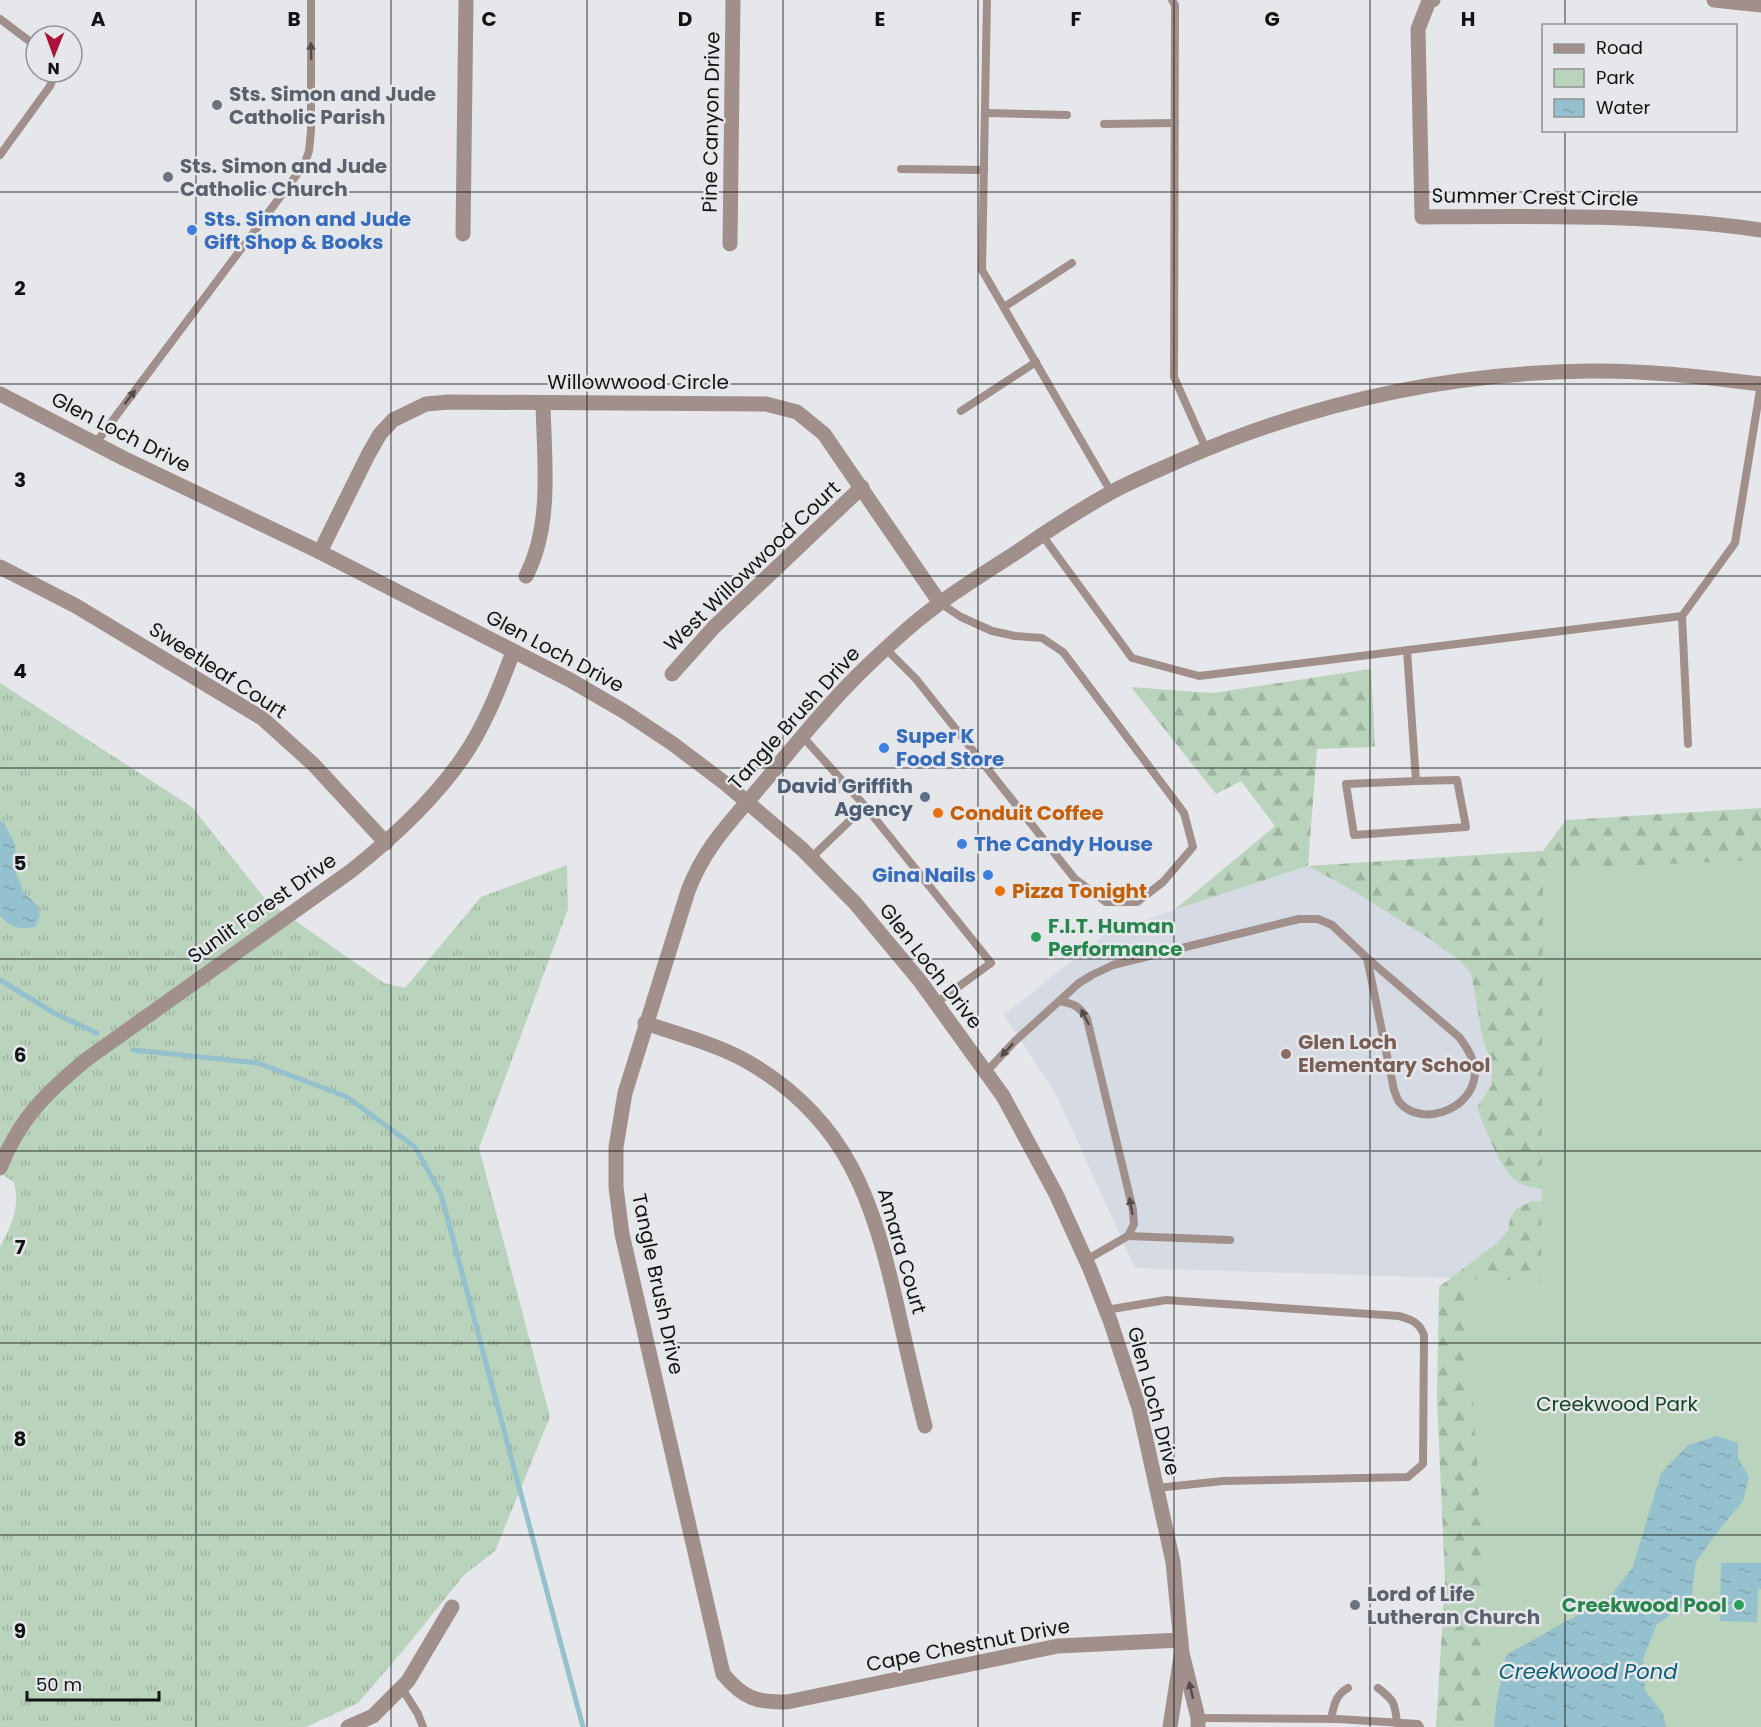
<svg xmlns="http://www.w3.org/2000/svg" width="1761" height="1727" font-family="Poppins,sans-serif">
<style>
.built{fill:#d5dae3}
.grass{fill:url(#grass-tufts)}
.forest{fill:url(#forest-firs)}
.green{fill:#b9d3bc}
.water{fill:url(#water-ripples)}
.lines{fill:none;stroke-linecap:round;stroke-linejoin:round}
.stream{stroke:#95c0cd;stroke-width:5}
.service{stroke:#a18f8c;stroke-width:8}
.minor{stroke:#a18f8c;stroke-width:15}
.tertiary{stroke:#a18f8c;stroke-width:15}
.oneway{fill:#524b49}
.grid{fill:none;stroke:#121313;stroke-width:1.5;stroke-opacity:0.55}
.worship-dot{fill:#6b7280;stroke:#e6e7ea;stroke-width:2}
.shop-dot{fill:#3f7fe0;stroke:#e6e7ea;stroke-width:2}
.service-dot{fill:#5c6f8a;stroke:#e6e7ea;stroke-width:2}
.food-dot{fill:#e8710a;stroke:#e6e7ea;stroke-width:2}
.leisure-dot{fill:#2e9e5b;stroke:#e6e7ea;stroke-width:2}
.education-dot{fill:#8d6e63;stroke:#e6e7ea;stroke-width:2}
.labels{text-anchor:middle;stroke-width:5;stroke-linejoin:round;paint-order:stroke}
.worship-label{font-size:20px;font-weight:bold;fill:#5b616d;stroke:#e6e7ea;text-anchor:start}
.street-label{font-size:20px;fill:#121313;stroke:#e6e7ea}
.shop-label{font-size:20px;font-weight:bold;fill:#366cbe;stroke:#e6e7ea;text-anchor:start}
.service-label{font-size:20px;font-weight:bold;fill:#4e5e75;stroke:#e6e7ea;text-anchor:end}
.food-label{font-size:20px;font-weight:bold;fill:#c56008;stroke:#e6e7ea;text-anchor:start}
.leisure-label{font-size:20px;font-weight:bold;fill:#27864d;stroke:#e6e7ea;text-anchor:start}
.education-label{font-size:20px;font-weight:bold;fill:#785e54;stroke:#e6e7ea;text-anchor:start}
.park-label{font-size:20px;fill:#164522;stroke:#e6e7ea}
.water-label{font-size:21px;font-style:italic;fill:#0c6075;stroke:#e6e7ea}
.grid-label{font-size:20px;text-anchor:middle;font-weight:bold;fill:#121313;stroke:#e6e7ea;stroke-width:5;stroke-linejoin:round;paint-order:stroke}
</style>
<defs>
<pattern id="grass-tufts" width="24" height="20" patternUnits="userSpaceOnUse" patternTransform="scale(1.5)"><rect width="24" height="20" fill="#b9d3bc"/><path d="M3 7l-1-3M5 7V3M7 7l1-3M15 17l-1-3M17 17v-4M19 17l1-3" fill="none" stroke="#9eb4a1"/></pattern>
<pattern id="forest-firs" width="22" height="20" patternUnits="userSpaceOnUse" patternTransform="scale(1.5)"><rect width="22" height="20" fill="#b9d3bc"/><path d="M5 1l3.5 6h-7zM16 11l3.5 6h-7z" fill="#9eb4a1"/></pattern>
<pattern id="water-ripples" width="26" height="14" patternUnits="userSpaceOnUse" patternTransform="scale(1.5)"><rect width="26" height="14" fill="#95c0cd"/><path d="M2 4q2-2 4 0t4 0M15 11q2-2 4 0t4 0" fill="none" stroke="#7fa4af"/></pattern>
</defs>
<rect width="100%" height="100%" fill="#e6e7ea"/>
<path class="built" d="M 1543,851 L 1541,1281 L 1135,1268 L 1056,1094 L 1004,1015 L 1108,932 L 1308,866 Z"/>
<path class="grass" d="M 0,683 L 192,807 L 266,900 L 384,983 L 405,988 L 481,897 L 567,865 L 568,909 L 479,1148 L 550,1417 L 495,1551 L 464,1575 L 406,1647 L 358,1703 L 306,1727 L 0,1727 L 0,1247 C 12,1224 20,1208 14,1182 L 0,1173 Z"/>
<g class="forest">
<path d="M 1371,669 L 1375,747 L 1317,749 L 1308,866 L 1543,851 L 1566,820 L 1761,808 L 1761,874 L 1547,1190 C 1539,1188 1523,1187 1516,1181 C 1500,1168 1484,1126 1477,1107 L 1492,1085 L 1491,1062 L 1483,1040 L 1471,973 L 1459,960 L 1430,939 L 1347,887 L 1308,866 L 1174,910 L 1275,826 L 1241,781 L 1216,794 L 1131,687 L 1212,693 Z"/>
<path d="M 1532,1201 L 1548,1202 L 1560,1207 L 1494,1727 L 1436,1727 L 1445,1581 L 1437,1398 L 1439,1287 L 1497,1243 L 1508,1231 L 1510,1219 L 1516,1209 Z"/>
</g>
<path class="green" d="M 1761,860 L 1761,1727 L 1484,1727 L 1482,1540 L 1465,1279 L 1541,1281 L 1543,869 Z"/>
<g class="water">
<path d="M 0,820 L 4,823 L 15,844 L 16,873 L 24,893 L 38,906 L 40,915 L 35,927 C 19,930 11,927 0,916 Z"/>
<path d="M 1717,1436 L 1738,1443 L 1738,1458 L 1749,1477 L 1743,1501 L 1718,1531 L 1696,1562 L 1691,1601 L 1657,1624 L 1643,1659 L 1645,1691 L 1663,1713 L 1666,1727 L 1494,1727 L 1497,1700 L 1506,1655 L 1610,1597 L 1633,1567 L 1661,1473 L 1688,1445 Z"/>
<path d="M 1721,1563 L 1761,1563 L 1761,1589 L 1758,1589 L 1757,1622 L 1720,1621 Z"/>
</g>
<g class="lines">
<g class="stream">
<path d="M 0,980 L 54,1013 L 97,1033"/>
<path d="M 133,1050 L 258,1063 L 347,1097 L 415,1147 L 441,1194 L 583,1727"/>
</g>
<g class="service">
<path d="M 987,0 L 982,270 L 1111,492"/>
<path d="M 1172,0 L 1175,5 L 1174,377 L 1206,449"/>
<path d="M 0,19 L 36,46"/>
<path d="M 985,113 L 1067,115"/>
<path d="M 1104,124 L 1175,123"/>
<path d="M 0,155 L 50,86 L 56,72"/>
<path d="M 901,169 L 984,170"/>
<path d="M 1004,307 L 1072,263"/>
<path d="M 961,411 L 1036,362"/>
<path d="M 95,444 L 304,165 L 309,151 L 311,131 L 311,0"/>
<path d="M 1042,535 L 1132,658 L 1199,676 L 1682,616 L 1735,543 L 1761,384"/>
<path d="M 1682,616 L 1688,744"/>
<path d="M 886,649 L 916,679 L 1075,879 L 1106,902 L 1137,902 L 1163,882 L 1193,847 L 1184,813 L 1063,652 L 1042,638 L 1015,636 L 992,631 L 961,617 L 940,603"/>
<path d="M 1407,650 L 1416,781 L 1346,784 L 1354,835 L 1466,827 L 1457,780 L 1416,781"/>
<path d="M 803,737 L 865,806"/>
<path d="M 811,858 L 865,806 L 991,963 L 936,1003"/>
<path d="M 1060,1001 C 1074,1004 1080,1006 1087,1019 L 1133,1210 L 1134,1224 L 1128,1236 L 1086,1260"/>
<path d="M 986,1072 L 1015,1041 L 1079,983 L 1092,975 L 1113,965 L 1299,919 L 1318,919 L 1332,925 L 1367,958 L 1394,1090 C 1396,1094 1397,1100 1400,1103 C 1422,1127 1468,1110 1474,1080 C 1478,1064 1468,1049 1459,1037 L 1367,958"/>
<path d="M 1128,1236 L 1230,1240"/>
<path d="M 1106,1310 L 1166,1300 L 1399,1316 C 1412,1320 1419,1322 1424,1335 L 1423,1464 L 1408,1477 L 1223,1481 L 1156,1488"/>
<path d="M 401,1687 L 418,1714 L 423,1727"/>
<path d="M 1378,1688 C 1394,1700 1395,1703 1397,1723"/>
<path d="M 1198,1718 L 1338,1719 L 1418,1724 L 1420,1727"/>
<path d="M 1331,1719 C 1334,1706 1335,1695 1348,1688"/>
</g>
<g class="minor">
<path d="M 1433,0 L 1429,1 L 1418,29 L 1422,217 C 1536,216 1648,214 1761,230"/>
<path d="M 1714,0 L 1761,5"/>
<path d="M 463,234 L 466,0"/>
<path d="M 730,244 L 733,0"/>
<path d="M 320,552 L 368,455 L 380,434 L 393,420 L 426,404 L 449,402 L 766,404 L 797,412 L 824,434 L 940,603"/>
<path d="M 0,567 L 76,606 L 262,718 L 313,764 L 386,843"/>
<path d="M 526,576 C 553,524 544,459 543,403"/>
<path d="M 672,674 L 714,627 L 862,487"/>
<path d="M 747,802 C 722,831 702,854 688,891 L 625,1093 L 616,1147 L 616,1187 L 622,1234 L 723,1674 C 743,1698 757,1703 787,1702 L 1058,1646 L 1181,1640"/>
<path d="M 645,1023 C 680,1035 716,1044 748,1062 C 848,1120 873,1201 897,1306 C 906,1346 915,1386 925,1426"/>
<path d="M 0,1168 C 19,1119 47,1092 87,1059 L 351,871 C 395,836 441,794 471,745 C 489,715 501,684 513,652"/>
<path d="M 348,1727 L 373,1716 L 408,1681 L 452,1607"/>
</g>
<g class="tertiary">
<path d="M 0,394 L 123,458 L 320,552 L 570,680 L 625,712 L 673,744 L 726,784 L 802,849 L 855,903 L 920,981 L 1003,1096 L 1056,1194 L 1090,1269 L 1110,1320 L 1139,1408 L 1173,1562 L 1182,1653 L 1198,1718 L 1198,1727"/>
<path d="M 747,802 C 781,763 813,721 849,684 C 866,666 885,649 904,632 C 939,601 978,577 1017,552 C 1047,531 1078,511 1110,493 C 1133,480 1159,470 1183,459 C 1311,403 1448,373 1588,371 C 1646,370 1703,377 1761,384"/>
<path d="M 1170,1727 L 1181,1656"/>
</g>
</g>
<defs><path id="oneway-solid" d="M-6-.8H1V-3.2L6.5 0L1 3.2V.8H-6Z" transform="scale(1.5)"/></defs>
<g class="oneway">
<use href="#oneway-solid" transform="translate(311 51) rotate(-91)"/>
<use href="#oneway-solid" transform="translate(130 397) rotate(-53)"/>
<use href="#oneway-solid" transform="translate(1085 1017) rotate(-116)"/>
<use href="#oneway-solid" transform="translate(1007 1050) rotate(133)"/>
<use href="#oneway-solid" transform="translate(1131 1206) rotate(-100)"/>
<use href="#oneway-solid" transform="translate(1191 1690) rotate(-103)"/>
</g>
<path class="grid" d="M 196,0 L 196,1727M 391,0 L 391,1727M 587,0 L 587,1727M 783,0 L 783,1727M 978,0 L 978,1727M 1174,0 L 1174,1727M 1370,0 L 1370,1727M 1565,0 L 1565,26M 1565,130 L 1565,1727M 0,192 L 1761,192M 0,384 L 1761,384M 0,576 L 1761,576M 0,768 L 1761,768M 0,959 L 1761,959M 0,1151 L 1761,1151M 0,1343 L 1761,1343M 0,1535 L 1761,1535"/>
<g class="worship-dot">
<circle cx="217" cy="105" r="6"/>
<circle cx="168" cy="177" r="6"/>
<circle cx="1355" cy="1605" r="6"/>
</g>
<g class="shop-dot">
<circle cx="192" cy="230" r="6"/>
<circle cx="884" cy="748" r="6"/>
<circle cx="962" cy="844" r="6"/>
<circle cx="988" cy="875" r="6"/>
</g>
<circle class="service-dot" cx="925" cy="797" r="6"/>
<g class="food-dot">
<circle cx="938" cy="813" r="6"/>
<circle cx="1000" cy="891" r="6"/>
</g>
<g class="leisure-dot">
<circle cx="1036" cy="937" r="6"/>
<circle cx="1739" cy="1605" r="6"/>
</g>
<circle class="education-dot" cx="1286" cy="1054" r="6"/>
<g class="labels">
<g class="worship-label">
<text x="229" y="101">Sts. Simon and Jude<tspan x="229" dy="23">Catholic Parish</tspan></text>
<text x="180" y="173">Sts. Simon and Jude<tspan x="180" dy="23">Catholic Church</tspan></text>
<text x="1367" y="1601">Lord of Life<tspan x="1367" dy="23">Lutheran Church</tspan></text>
</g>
<g class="street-label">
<text transform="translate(711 122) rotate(-89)" y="7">Pine Canyon Drive</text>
<text transform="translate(1535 197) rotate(1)" y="7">Summer Crest Circle</text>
<text x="638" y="389">Willowwood Circle</text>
<text transform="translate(121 432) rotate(27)" y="7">Glen Loch Drive</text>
<text transform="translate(752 566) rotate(-44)" y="7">West Willowwood Court</text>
<text transform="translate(555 651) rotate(28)" y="7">Glen Loch Drive</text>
<text transform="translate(218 670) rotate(33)" y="7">Sweetleaf Court</text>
<text transform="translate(794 718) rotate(-48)" y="7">Tangle Brush Drive</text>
<text transform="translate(262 908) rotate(-35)" y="7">Sunlit Forest Drive</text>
<text transform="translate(931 966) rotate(52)" y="7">Glen Loch Drive</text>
<text transform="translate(902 1251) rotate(74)" y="7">Amara Court</text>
<text transform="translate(658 1284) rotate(78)" y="7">Tangle Brush Drive</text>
<text transform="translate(1154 1401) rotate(75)" y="7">Glen Loch Drive</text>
<text transform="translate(968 1645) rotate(-11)" y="7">Cape Chestnut Drive</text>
</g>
<g class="shop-label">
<text x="204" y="226">Sts. Simon and Jude<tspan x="204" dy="23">Gift Shop &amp; Books</tspan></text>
<text x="896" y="743">Super K<tspan x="896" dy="23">Food Store</tspan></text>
<text x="974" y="851">The Candy House</text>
<text x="976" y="882" text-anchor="end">Gina Nails</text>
</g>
<g class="service-label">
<text x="913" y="793">David Griffith<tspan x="913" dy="23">Agency</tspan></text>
</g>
<g class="food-label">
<text x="950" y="820">Conduit Coffee</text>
<text x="1012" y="898">Pizza Tonight</text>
</g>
<g class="leisure-label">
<text x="1048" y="933">F.I.T. Human<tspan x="1048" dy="23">Performance</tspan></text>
<text x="1727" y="1612" text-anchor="end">Creekwood Pool</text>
</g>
<g class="education-label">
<text x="1298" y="1049">Glen Loch<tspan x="1298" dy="23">Elementary School</tspan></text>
</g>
<g class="park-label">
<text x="1617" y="1411">Creekwood Park</text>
</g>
<g class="water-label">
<text x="1588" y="1679">Creekwood Pond</text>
</g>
</g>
<g class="grid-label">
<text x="98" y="26">A</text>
<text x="294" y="26">B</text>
<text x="489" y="26">C</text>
<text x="685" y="26">D</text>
<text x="880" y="26">E</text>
<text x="1076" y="26">F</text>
<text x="1272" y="26">G</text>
<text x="1468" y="26">H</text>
<text x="20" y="295">2</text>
<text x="20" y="487">3</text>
<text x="20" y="678">4</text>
<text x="20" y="870">5</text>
<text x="20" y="1062">6</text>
<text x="20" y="1254">7</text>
<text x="20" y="1446">8</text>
<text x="20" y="1638">9</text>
</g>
<rect x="1542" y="24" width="195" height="108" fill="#e6e7ea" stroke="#919294" stroke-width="1.5"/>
<rect x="1554" y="44" width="30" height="9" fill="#a18f8c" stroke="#919294" stroke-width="1.5"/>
<text x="1596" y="54" font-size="18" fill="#121313">Road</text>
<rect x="1554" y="69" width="30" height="18" fill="#b9d3bc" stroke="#919294" stroke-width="1.5"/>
<text x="1596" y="84" font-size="18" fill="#121313">Park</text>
<rect x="1554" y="99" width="30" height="18" fill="url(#water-ripples)" stroke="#919294" stroke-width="1.5"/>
<text x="1596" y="114" font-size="18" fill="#121313">Water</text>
<g transform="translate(54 54) rotate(181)"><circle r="28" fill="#e6e7ea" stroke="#919294" stroke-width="1.5"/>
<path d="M0-4.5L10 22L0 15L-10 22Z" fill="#aa133a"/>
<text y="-9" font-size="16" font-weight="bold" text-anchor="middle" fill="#121313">N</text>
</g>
<path d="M27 1691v9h132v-9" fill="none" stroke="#121313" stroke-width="3"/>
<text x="36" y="1691" font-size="18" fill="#121313" stroke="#e6e7ea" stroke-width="4.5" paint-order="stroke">50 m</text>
</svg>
